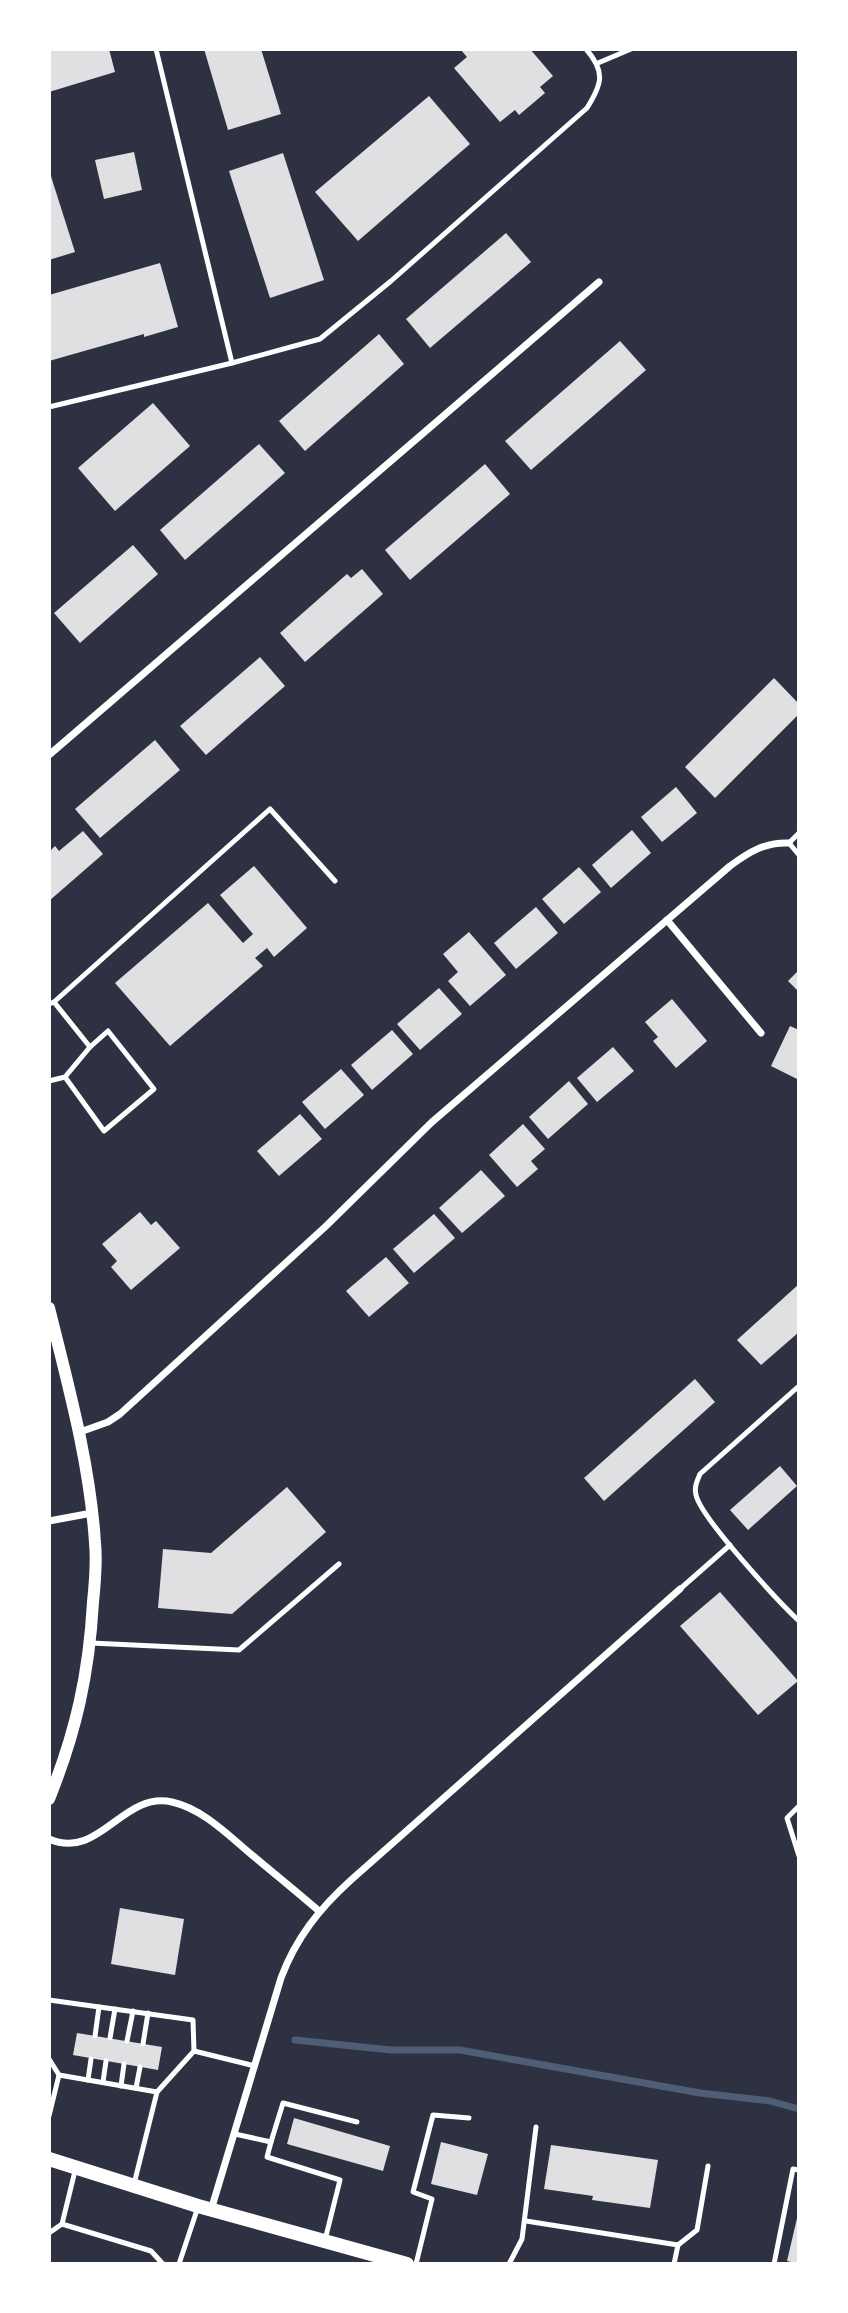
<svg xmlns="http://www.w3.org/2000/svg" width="848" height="2313" font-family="'DejaVu Sans',sans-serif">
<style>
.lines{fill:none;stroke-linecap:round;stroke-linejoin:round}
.stream{stroke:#4f5d75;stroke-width:7}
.building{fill:#e0e0e3}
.service{stroke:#fff;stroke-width:5}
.minor{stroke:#fff;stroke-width:7}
.tertiary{stroke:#fff;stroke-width:12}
.secondary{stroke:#fff;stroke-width:14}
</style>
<rect width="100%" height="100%" fill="#2d3142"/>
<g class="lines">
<path class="stream" d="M 295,2040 L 391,2050 L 460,2050 L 700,2093 L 770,2101 L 799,2109"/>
</g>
<g class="building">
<path d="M 49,49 L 109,49 L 115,72 L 49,92 Z"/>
<path d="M 204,49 L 261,49 L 281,114 L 228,130 Z"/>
<path d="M 463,49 L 530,49 L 553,76 L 540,87 L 545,93 L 519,115 L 515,110 L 500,122 L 454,68 L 467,57 L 461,50 Z"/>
<path d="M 429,96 L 470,144 L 358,241 L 315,192 Z"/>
<path d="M 134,152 L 142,190 L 104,199 L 95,160 Z"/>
<path d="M 283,153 L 324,280 L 270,298 L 229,171 Z"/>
<path d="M 49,170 L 75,252 L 49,260 Z"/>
<path d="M 506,233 L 531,262 L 430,348 L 406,319 Z"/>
<path d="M 160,263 L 178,327 L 144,337 L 144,334 L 49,361 L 49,295 Z"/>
<path d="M 379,334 L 404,364 L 305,451 L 279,421 Z"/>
<path d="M 620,341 L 646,370 L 531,470 L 505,441 Z"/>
<path d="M 153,403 L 190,446 L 115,511 L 78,468 Z"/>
<path d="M 259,444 L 285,473 L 185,560 L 160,530 Z"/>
<path d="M 485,464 L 510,494 L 410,580 L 385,550 Z"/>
<path d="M 133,545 L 158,574 L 80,643 L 54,613 Z"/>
<path d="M 362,569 L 383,594 L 305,662 L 280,633 L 347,574 L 351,578 Z"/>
<path d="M 260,657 L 285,686 L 206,755 L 180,726 Z"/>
<path d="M 774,678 L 799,704 L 799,714 L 715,798 L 685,767 Z"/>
<path d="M 155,740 L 180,770 L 100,838 L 75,809 Z"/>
<path d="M 676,787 L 697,813 L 662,842 L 641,817 Z"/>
<path d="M 632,830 L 651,853 L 611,888 L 592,865 Z"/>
<path d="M 83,831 L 103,854 L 49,901 L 49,852 L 55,846 L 59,851 Z"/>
<path d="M 254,866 L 307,928 L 274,957 L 267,948 L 255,958 L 263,966 L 170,1046 L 115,983 L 208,903 L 243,943 L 253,934 L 220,895 Z"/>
<path d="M 579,867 L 601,892 L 564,924 L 542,899 Z"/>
<path d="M 536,907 L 558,933 L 516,969 L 494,943 Z"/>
<path d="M 469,932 L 506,975 L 470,1006 L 448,981 L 458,972 L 443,954 Z"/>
<path d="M 799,970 L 799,992 L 788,981 Z"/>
<path d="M 439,988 L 462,1014 L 420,1050 L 397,1024 Z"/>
<path d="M 672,999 L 707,1041 L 676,1068 L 653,1041 L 658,1037 L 645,1022 Z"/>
<path d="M 790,1026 L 799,1030 L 799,1080 L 771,1066 Z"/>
<path d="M 392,1030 L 413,1054 L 372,1090 L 351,1065 Z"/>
<path d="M 613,1047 L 634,1071 L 597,1102 L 577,1078 Z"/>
<path d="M 341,1069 L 364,1095 L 325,1129 L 302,1102 Z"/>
<path d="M 569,1081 L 588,1104 L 548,1139 L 529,1117 Z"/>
<path d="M 300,1114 L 322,1139 L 279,1176 L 257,1151 Z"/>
<path d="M 523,1124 L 545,1149 L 531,1161 L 538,1169 L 517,1187 L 489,1155 Z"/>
<path d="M 481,1170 L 505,1196 L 462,1233 L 439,1208 Z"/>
<path d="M 140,1212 L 151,1225 L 156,1221 L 180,1248 L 131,1290 L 111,1267 L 117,1261 L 102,1244 Z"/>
<path d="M 434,1214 L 455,1238 L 414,1273 L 393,1249 Z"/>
<path d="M 386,1257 L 409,1283 L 369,1317 L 346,1291 Z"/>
<path d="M 799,1284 L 799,1332 L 761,1365 L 737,1340 Z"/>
<path d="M 695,1379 L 715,1402 L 604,1501 L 584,1478 Z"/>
<path d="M 780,1466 L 797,1486 L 748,1530 L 730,1510 Z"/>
<path d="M 287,1487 L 326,1532 L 232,1614 L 158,1608 L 163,1549 L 211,1553 Z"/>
<path d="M 720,1592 L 798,1681 L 758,1715 L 680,1626 Z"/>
<path d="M 120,1908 L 184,1919 L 175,1975 L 111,1964 Z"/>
<path d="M 77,2033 L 162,2047 L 158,2070 L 73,2055 Z"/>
<path d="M 294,2118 L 390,2146 L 383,2171 L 287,2144 Z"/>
<path d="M 441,2142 L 488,2154 L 477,2195 L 431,2184 Z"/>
<path d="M 551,2145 L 658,2160 L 650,2208 L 592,2200 L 593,2196 L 544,2189 Z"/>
<path d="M 798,2214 L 799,2214 L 799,2264 L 787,2261 Z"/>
</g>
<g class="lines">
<g class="service">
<path d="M 156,49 L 232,363"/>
<path d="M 598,63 L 631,49"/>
<path d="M 49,407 L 232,363 L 320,339 L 391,281 L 587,108 C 602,84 606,72 586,49"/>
<path d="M 799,833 L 789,843 L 799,855"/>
<path d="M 54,1002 L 270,809 L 335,881"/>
<path d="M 49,1004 L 54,1002 L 90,1047"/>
<path d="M 49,1081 L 65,1077 L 90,1047 L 108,1031 L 154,1089 L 104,1131 L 65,1077"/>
<path d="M 799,1386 L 700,1474 C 697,1481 694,1487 696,1495 C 701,1518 778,1601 799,1621"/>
<path d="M 680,1589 L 730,1545"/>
<path d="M 91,1643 L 239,1650 L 339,1564"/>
<path d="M 799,1806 L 787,1818 L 799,1856"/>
<path d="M 49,2000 L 193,2020 L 194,2051 L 157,2092 L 59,2075 L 49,2059"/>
<path d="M 95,2036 L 99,2007"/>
<path d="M 110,2038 L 115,2009"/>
<path d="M 127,2041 L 133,2011"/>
<path d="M 143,2044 L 148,2013"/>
<path d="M 194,2051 L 255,2066"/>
<path d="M 88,2080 L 91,2059"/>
<path d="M 103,2082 L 106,2061"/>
<path d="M 121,2086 L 124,2064"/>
<path d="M 136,2088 L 140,2067"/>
<path d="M 49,2116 L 59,2075"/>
<path d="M 235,2134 L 271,2142 L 283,2103 L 357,2122"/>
<path d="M 271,2142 L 267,2157 L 340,2180 L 325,2240"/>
<path d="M 134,2184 L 157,2092"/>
<path d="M 526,2221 L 678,2245 L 697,2230 L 708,2166"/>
<path d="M 62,2224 L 151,2251 L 163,2264"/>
<path d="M 49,2233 L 62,2224 L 75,2171"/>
<path d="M 179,2264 L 198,2207"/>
<path d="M 416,2264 L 432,2199 L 413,2192 L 433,2115 L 469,2118"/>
<path d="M 509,2264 L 522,2239 L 536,2127"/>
<path d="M 674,2264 L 678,2245"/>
<path d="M 774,2264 L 793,2169 L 799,2170"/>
</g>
<g class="minor">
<path d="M 49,755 L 599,282"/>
<path d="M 667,920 L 761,1033"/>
<path d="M 80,1432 L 108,1422 L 120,1414 L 325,1227 L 432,1122 L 730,866 C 749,852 765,842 789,843"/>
<path d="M 49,1521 L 92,1513"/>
<path d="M 49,1839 C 100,1861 122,1791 172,1802 C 203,1809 228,1835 252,1855 C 275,1874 297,1892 319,1911"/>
<path d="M 211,2210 L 281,1978 C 296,1938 319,1909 351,1880 L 680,1589"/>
</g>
<path class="tertiary" d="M 49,1308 C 68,1385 90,1463 95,1543 C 97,1563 95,1583 93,1602 C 89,1674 76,1732 49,1799"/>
<path class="secondary" d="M 49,2159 L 198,2206 L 407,2264"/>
</g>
<rect width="848" height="2313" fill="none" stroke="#ffffff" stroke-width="102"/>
</svg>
